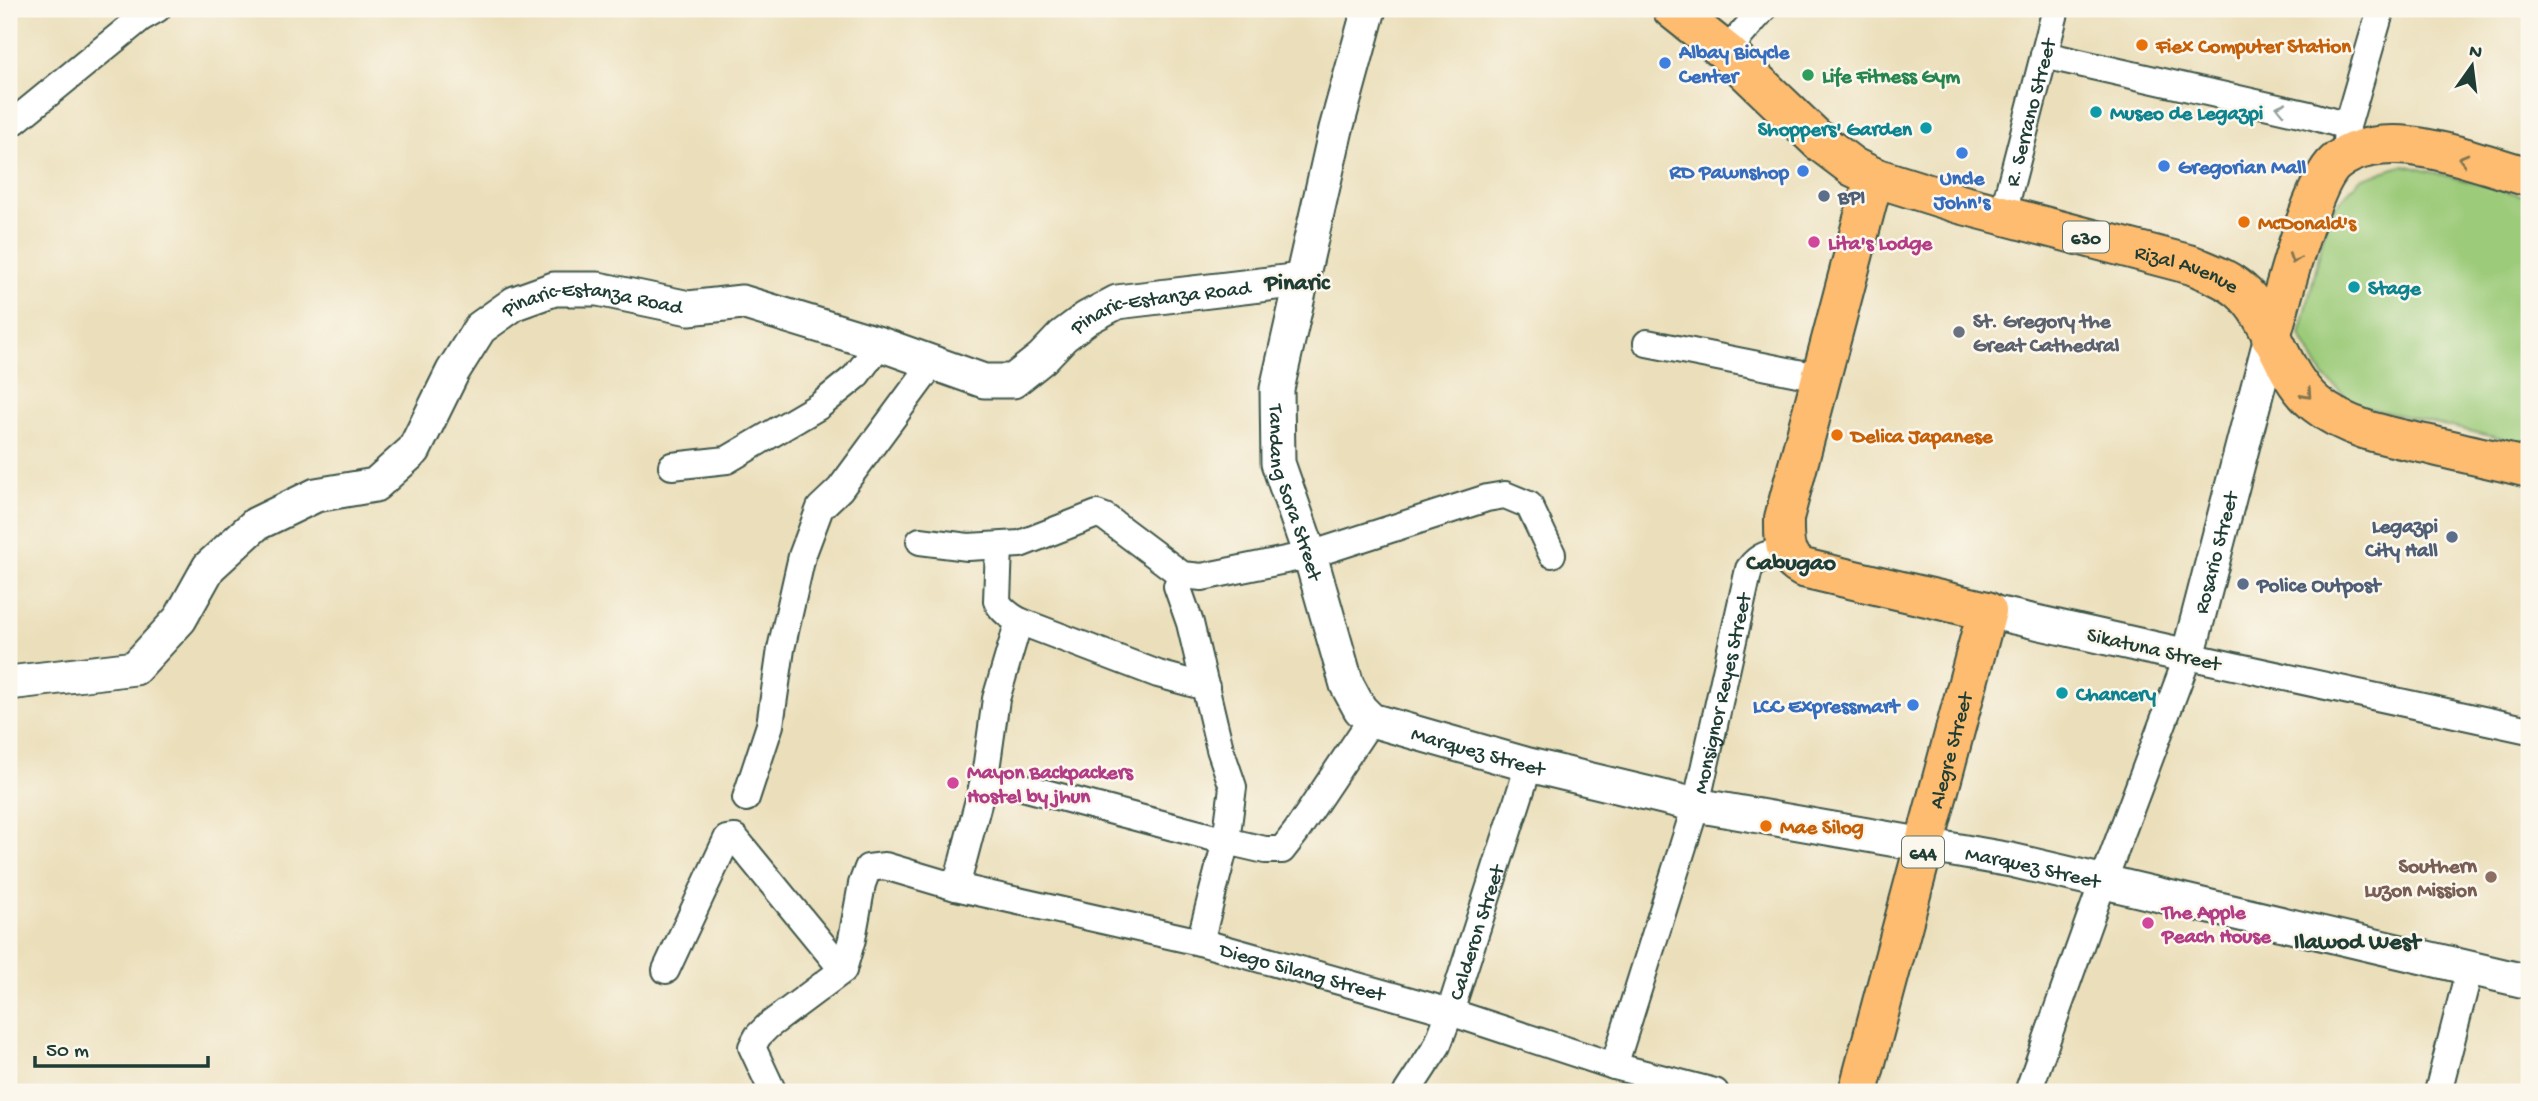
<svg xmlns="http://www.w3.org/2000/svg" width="2538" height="1101" font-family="'Gochi Hand',sans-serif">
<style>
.green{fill:#9ccb79;stroke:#5e8456;stroke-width:2}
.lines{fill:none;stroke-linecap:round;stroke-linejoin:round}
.minor-casing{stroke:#3e5548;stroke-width:30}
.tertiary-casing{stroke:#3e5548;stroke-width:37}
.primary-casing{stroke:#3e5548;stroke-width:42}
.minor{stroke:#fff;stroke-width:26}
.tertiary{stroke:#fff;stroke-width:33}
.primary{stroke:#fdbc70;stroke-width:38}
.oneway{stroke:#8f9e9a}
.oneway2{stroke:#83764f}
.food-dot{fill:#e8710a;stroke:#fbf7ec;stroke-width:2.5}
.shop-dot{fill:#3f7fe0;stroke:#fbf7ec;stroke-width:2.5}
.leisure-dot{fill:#2e9e5b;stroke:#fbf7ec;stroke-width:2.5}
.culture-dot{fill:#0f9aa8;stroke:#fbf7ec;stroke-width:2.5}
.service-dot{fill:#5c6f8a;stroke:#fbf7ec;stroke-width:2.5}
.hotel-dot{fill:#d1479c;stroke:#fbf7ec;stroke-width:2.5}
.worship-dot{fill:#6b7280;stroke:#fbf7ec;stroke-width:2.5}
.education-dot{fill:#8d6e63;stroke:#fbf7ec;stroke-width:2.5}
.labels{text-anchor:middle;stroke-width:5;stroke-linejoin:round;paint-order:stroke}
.shield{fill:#fbf7ec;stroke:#61756b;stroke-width:2}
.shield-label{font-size:19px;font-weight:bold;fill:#1f3d34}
.food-label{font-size:21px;font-weight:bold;fill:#c56008;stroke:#fbf7ec;text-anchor:start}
.shop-label{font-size:21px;font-weight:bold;fill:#366cbe;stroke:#fbf7ec;text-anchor:start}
.leisure-label{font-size:21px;font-weight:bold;fill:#27864d;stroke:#fbf7ec;text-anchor:start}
.street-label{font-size:21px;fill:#1f3d34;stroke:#fbf7ec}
.culture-label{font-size:21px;font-weight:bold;fill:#0d838f;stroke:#fbf7ec;text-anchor:start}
.service-label{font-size:21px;font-weight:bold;fill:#4e5e75;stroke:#fbf7ec;text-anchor:start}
.hotel-label{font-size:21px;font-weight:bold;fill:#b23c85;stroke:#fbf7ec;text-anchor:start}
.worship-label{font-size:21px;font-weight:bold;fill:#5b616d;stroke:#fbf7ec;text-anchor:start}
.education-label{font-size:21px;font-weight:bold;fill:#785e54;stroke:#fbf7ec;text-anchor:end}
.quarter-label{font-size:24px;font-weight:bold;fill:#1f3d34;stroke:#fbf7ec}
</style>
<rect width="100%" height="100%" fill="#fbf7ec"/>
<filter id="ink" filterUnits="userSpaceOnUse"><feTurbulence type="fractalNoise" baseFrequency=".0143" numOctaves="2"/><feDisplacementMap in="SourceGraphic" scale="14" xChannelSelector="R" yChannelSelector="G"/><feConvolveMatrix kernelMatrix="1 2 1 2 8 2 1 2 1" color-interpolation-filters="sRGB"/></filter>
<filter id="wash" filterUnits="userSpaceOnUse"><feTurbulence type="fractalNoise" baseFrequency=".00686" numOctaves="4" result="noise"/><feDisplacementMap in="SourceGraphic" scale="28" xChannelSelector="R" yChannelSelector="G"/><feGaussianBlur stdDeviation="1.57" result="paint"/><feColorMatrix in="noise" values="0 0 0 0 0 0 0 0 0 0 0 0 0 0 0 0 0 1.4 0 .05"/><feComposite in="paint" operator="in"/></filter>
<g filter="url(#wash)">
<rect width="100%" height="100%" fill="#ebdfbb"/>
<path class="green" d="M 2404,165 L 2529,197 L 2529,445 L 2356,405 L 2323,376 L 2300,335 L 2329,213 L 2360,179 Z"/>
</g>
<g filter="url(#ink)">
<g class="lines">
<defs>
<g id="minor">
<path d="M 1726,52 L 1763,9"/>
<path d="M 2044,55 L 2309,115 L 2347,126"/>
<path d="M 15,121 L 141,18 L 157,9"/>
<path d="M 2346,143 L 2347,126 L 2381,9"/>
<path id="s1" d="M 2003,214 L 2056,9"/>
<path d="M 1647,343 L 1823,378"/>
<path d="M 672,466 L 727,460 L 819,406 L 855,377 L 880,344"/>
<path d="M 920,541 L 968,547 L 1020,544 L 1097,514 L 1105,517 L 1182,575 L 1202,577 L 1310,555 L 1487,498 L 1505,495 L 1529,505 L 1552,554"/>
<path d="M 999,546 L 997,601 C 1002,611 1010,616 1019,621 L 1158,674 L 1206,687"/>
<path d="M 1182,575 L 1177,586 L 1190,623 L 1220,749 L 1233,787 L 1226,841 L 1200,942"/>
<path d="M 985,777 L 996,699 L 1019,621"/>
<path d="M 746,798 L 770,725 L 781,649 L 802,556 L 820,508 L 840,489 L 933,363"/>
<path d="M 956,887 L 985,777 L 1226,841 L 1265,850 L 1282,850 L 1296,832 L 1371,720"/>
<path d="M 666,970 L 727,839 L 735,838 L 843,970"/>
<path id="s2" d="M 1614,1066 L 1696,805 L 1749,569 C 1759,555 1769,553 1786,552"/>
<path id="s3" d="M 773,1092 L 752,1047 L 758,1036 L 768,1026 L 843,970 L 852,939 L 862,884 L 868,868 L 885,866 L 956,887 L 1200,942 L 1450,1012 L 1614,1066 L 1715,1092"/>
<path id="s4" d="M 1407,1092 L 1437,1046 L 1450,1012 L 1529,765"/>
<path d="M 2028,1092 L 2103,882 L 2188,656 L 2529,730"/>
<path d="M 2438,1092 L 2470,967"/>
</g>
<g id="tertiary">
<path id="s5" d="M 1369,9 L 1336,129 L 1277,389 L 1278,463 L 1310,555 L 1347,685 L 1360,709 L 1371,720 L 1529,765 L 1696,805 L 2011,860 L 2529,982"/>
<path id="s6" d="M 1987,611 L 2188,656 L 2271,337"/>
<path id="s7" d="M 9,683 L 135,668 L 180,619 L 209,567 L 256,524 L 316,495 L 375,485 L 414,450 L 453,371 L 480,328 L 515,303 L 554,289 L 598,289 L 689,308 L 742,302 L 880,344 L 984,381 L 1013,381 L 1042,358 L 1063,336 L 1087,318 L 1117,302 L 1301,280"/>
</g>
<g id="primary">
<path id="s8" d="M 1672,9 L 1726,52 L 1820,142 L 1853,167 L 1874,177 L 1960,204 L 2192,265 C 2208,272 2226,278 2240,290 C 2274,319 2279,373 2316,404 C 2348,430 2392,437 2430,445 C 2463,453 2496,460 2529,468"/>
<path d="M 2271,337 C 2281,302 2311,184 2335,163 C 2354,146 2386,143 2411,146 C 2450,151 2491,166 2529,177"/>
<path id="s9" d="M 1858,1092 L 1987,611 L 1803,568 C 1782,557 1784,539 1784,518 L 1874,177"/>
</g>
</defs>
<use href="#minor" class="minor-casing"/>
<use href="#tertiary" class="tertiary-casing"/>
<use href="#primary" class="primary-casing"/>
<use href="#minor" class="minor"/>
<use href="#tertiary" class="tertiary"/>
<use href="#primary" class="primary"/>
</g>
<defs><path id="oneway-chevron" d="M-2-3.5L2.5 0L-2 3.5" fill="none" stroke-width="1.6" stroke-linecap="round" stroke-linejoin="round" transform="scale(1.75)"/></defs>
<use class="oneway" href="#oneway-chevron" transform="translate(2281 108) rotate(-167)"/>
<g class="oneway2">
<use href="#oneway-chevron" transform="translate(2463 159) rotate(-165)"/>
<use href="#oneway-chevron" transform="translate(2294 259) rotate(109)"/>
<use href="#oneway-chevron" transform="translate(2307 394) rotate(48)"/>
</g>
</g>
<g class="food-dot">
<circle cx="2142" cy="45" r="7"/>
<circle cx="2244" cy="222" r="7"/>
<circle cx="1837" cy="435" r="7"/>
<circle cx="1766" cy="826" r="7"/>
</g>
<g class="shop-dot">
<circle cx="1665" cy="63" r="7"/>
<circle cx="1962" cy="153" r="7"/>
<circle cx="2164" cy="166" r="7"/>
<circle cx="1803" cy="171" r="7"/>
<circle cx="1913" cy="705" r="7"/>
</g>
<circle class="leisure-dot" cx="1808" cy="75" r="7"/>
<g class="culture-dot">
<circle cx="2096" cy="112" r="7"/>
<circle cx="1926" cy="128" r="7"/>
<circle cx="2354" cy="287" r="7"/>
<circle cx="2062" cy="693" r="7"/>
</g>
<g class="service-dot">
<circle cx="1824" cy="196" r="7"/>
<circle cx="2452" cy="537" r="7"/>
<circle cx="2243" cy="584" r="7"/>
</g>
<g class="hotel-dot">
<circle cx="1814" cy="242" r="7"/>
<circle cx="953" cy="783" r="7"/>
<circle cx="2148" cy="923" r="7"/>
</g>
<circle class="worship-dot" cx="1959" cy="332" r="7"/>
<circle class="education-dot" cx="2491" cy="877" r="7"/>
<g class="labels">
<g class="shield">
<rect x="2063" y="221.5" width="46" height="31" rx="5"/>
<rect x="1902" y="836.5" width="42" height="31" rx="5"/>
</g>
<g class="shield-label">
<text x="2086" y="244">630</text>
<text x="1923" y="859">644</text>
</g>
<g class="food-label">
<text x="2156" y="52">Fiex Computer Station</text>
<text x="2258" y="229">McDonald's</text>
<text x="1851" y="442">Delica Japanese</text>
<text x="1780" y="833">Mae Silog</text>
</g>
<g class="shop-label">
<text x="1679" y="58">Albay Bicycle<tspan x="1679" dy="24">Center</tspan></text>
<text x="2178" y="173">Gregorian Mall</text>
<text x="1789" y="178" text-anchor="end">RD Pawnshop</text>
<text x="1962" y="184" text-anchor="middle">Uncle<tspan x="1962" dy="24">John's</tspan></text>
<text x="1899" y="712" text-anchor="end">LCC Expressmart</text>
</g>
<g class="leisure-label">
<text x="1822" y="82">Life Fitness Gym</text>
</g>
<g class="street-label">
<text dy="7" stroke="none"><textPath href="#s1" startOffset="105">R. Serrano Street</textPath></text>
<text dy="7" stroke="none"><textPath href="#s8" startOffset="590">Rizal Avenue</textPath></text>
<text dy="7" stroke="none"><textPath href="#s7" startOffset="1365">Pinaric-Estanza Road</textPath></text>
<text dy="7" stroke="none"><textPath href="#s7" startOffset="756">Pinaric-Estanza Road</textPath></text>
<text dy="7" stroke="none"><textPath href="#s5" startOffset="497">Tandang Sora Street</textPath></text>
<text dy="7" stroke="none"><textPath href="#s6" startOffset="313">Rosario Street</textPath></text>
<text transform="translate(2154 648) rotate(13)" y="7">Sikatuna Street</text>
<text dy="7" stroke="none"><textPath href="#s2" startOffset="388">Monsignor Reyes Street</textPath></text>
<text dy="7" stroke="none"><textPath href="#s5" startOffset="852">Marquez Street</textPath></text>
<text dy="7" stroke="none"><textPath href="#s9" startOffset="354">Alegre Street</textPath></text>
<text dy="7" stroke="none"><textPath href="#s5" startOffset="1419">Marquez Street</textPath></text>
<text dy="7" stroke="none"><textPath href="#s4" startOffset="175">Calderon Street</textPath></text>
<text dy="7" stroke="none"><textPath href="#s3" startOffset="723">Diego Silang Street</textPath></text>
</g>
<g class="culture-label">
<text x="2110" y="119">Museo de Legazpi</text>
<text x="1912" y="135" text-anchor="end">Shoppers' Garden</text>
<text x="2368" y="294">Stage</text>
<text x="2076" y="700">Chancery</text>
</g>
<g class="service-label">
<text x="1838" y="203">BPI</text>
<text x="2438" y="532" text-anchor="end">Legazpi<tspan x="2438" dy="24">City Hall</tspan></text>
<text x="2257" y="591">Police Outpost</text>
</g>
<g class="hotel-label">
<text x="1828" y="249">Lita's Lodge</text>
<text x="967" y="778">Mayon Backpackers<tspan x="967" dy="24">Hostel by jhun</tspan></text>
<text x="2162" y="918">The Apple<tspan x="2162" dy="24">Peach House</tspan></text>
</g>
<g class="worship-label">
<text x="1973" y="327">St. Gregory the<tspan x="1973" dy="24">Great Cathedral</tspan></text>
</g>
<g class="education-label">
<text x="2477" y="872">Southern<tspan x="2477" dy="24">Luzon Mission</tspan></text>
</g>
<g class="quarter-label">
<text x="1297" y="289">Pinaric</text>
<text x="1791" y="569">Cabugao</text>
<text x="2357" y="948">Ilawod West</text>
</g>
</g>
<rect width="2538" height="1101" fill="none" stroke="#fbf7ec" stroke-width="35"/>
<g transform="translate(2472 66) rotate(14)" stroke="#fbf7ec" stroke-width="5" paint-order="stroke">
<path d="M0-5L12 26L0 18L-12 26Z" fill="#1f3d34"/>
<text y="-10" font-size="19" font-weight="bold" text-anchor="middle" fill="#1f3d34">N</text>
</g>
<path d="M35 1056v10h173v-10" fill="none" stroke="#1f3d34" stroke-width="3.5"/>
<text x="46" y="1056" font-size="21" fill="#1f3d34" stroke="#fbf7ec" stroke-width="5" paint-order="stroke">50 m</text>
</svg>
